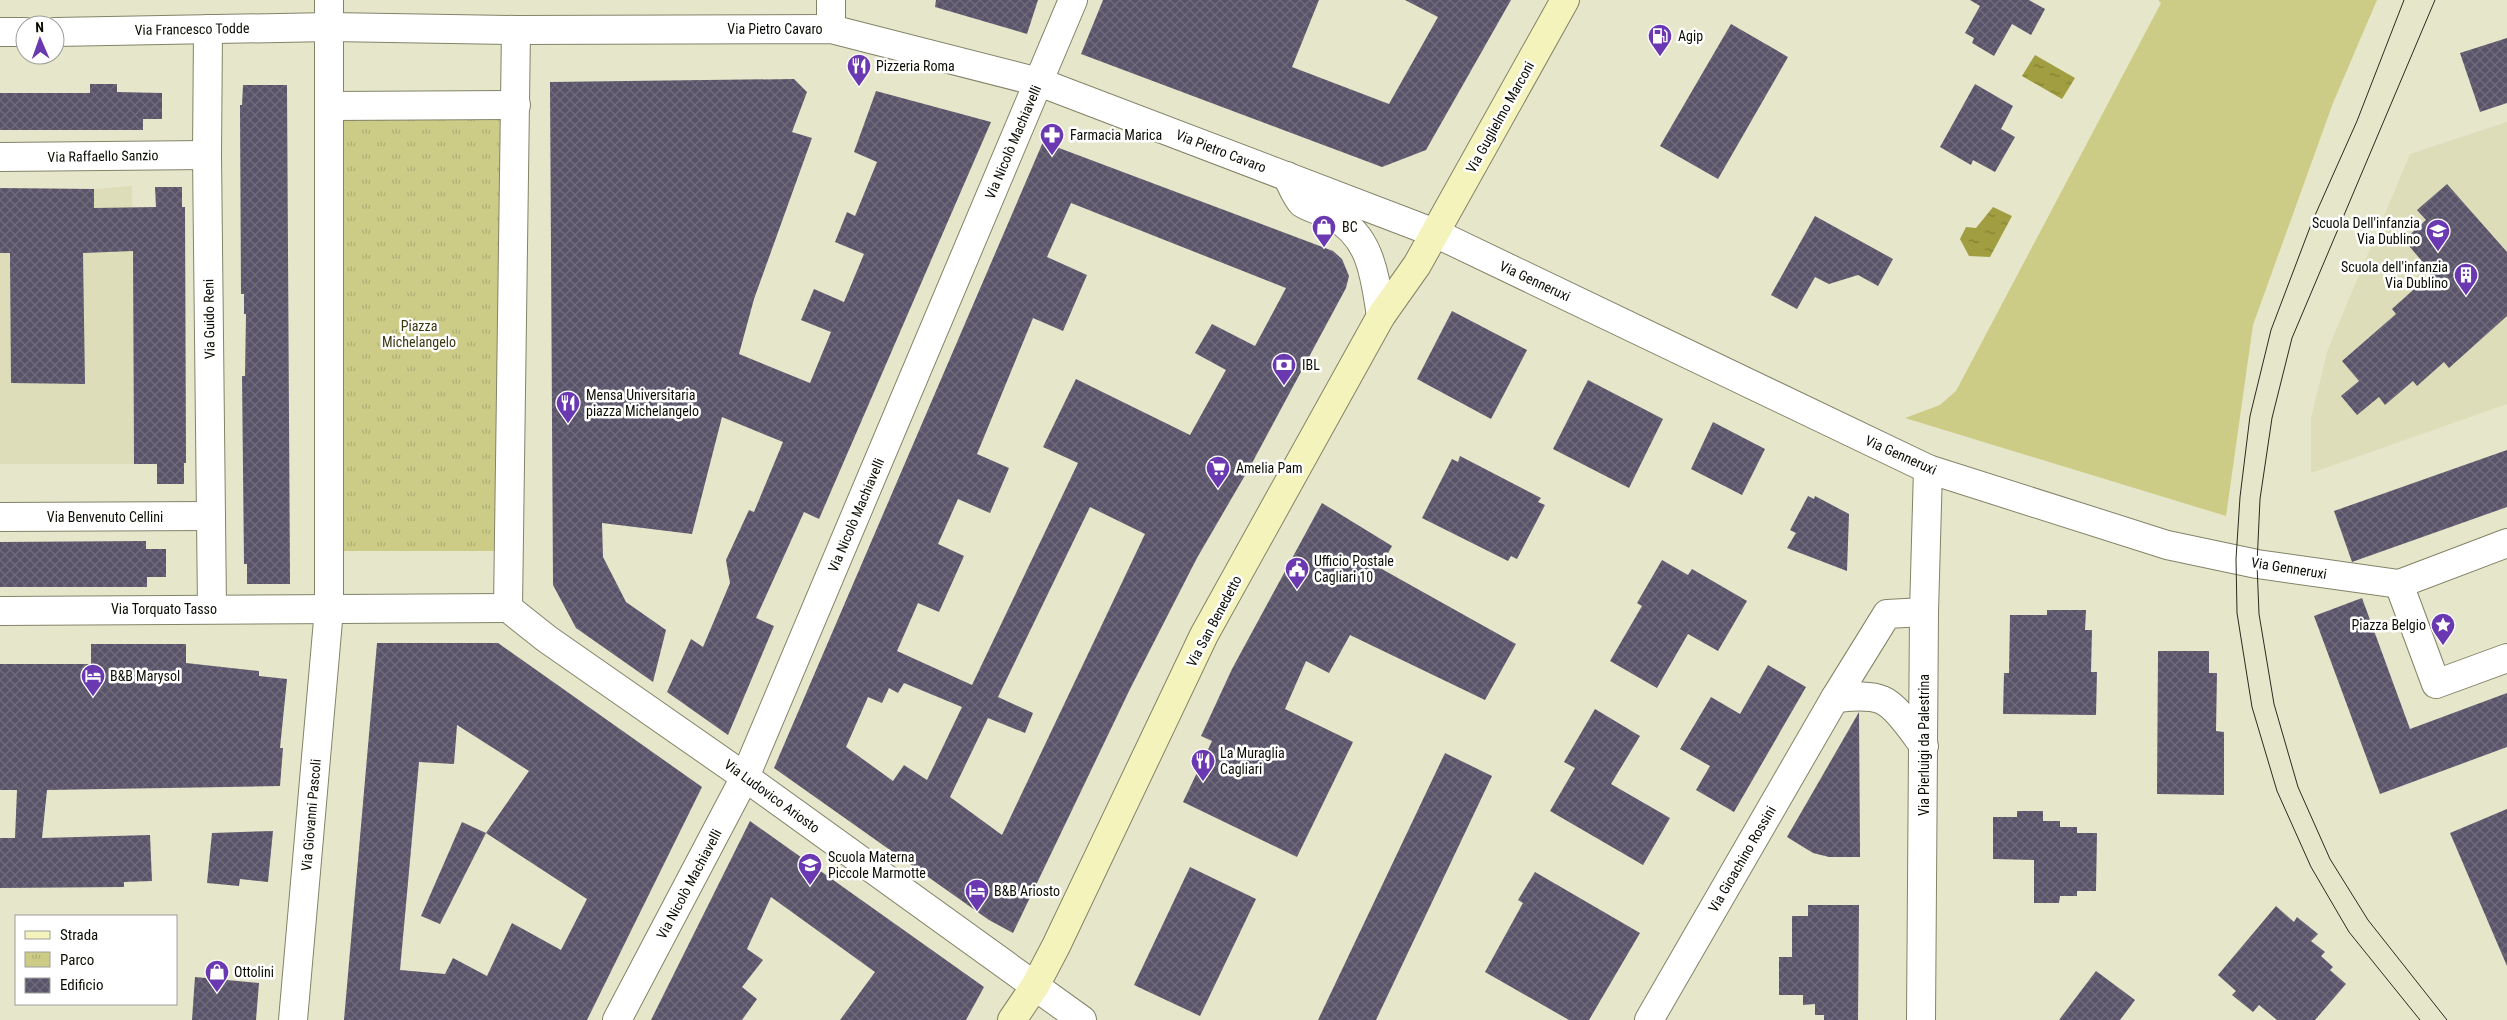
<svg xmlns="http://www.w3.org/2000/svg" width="2507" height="1020" font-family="'Roboto Condensed',sans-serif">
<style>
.built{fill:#ddddb9}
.green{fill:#cdcc87}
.park{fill:url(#park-tufts)}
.water{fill:url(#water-ripples)}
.building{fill:url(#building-cross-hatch);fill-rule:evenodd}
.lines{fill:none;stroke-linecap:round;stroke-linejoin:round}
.minor-casing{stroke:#838369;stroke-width:30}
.tertiary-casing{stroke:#838369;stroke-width:30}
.secondary-casing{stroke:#838369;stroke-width:30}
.minor{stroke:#fff;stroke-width:28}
.tertiary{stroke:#fff;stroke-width:28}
.secondary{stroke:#f4f3bc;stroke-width:28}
.tram{stroke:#2b2b20;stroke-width:1}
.labels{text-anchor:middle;stroke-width:5;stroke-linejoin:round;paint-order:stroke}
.street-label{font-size:14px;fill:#0c0c04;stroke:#fff}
.poi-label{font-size:14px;fill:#0c0c04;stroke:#fff;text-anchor:start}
.park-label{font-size:14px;fill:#38370f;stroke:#fff}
</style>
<defs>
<pattern id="park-tufts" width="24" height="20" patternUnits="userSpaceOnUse" patternTransform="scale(1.25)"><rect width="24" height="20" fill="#cdcc87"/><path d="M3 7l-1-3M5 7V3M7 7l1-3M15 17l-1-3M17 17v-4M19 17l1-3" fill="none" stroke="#afae73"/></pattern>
<pattern id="water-ripples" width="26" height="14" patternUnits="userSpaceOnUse" patternTransform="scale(1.25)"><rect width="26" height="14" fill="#a19e41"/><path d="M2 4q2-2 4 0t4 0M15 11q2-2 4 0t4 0" fill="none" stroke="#827f34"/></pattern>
<pattern id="building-cross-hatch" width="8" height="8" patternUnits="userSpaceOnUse" patternTransform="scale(1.25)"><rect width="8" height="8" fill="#5a546a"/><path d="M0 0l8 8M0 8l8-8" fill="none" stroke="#716c7c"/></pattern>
</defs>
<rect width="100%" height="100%" fill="#e6e6ca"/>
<g class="built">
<path d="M 2507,122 L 2507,404 L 2311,473 L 2311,418 L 2328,349 L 2410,154 Z"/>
<path d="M 132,186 L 134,464 L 0,464 L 0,188 L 94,189 Z"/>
</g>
<path class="green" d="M 2158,0 L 2377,0 L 2333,103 L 2253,325 L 2226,516 L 1905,418 L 1940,405 L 1956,391 L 2161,3 Z"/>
<path class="park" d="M 337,116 L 501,116 L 501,551 L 336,551 Z"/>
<g class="water">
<path d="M 2035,55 L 2075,78 L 2062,99 L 2022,76 Z"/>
<path d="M 1993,207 L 2012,216 L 1990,257 L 1969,256 L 1960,239 L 1966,227 L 1976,228 Z"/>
</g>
<g class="building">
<path d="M 936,0 L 1038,0 L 1027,34 L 935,7 Z"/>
<path d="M 1103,0 L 1319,0 L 1292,67 L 1389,104 L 1438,17 L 1405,0 L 1511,0 L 1426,150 L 1382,167 L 1081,54 Z"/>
<path d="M 1970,0 L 2029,0 L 2045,9 L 2031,35 L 2012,24 L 1994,56 L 1972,43 L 1974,38 L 1965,33 L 1980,6 Z"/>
<path d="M 1731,24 L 1788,57 L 1718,179 L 1660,146 Z"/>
<path d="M 2507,38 L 2507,103 L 2480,112 L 2460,53 Z"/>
<path d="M 794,79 L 807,92 L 792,132 L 812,138 L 754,299 L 739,354 L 810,383 L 831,332 L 801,320 L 814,289 L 844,302 L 864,254 L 835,242 L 847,212 L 855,216 L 877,162 L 854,152 L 876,91 L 991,122 L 819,519 L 804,512 L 756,618 L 774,626 L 728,735 L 667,692 L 691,639 L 703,647 L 730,583 L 726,560 L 749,510 L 754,512 L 783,442 L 722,417 L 692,534 L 602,523 L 603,557 L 626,602 L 666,630 L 653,682 L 576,628 L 553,585 L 550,82 Z"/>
<path d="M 90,84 L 117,84 L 117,92 L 162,93 L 162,119 L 143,119 L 143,130 L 0,130 L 0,93 L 90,93 Z"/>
<path d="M 1975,84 L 2013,106 L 2001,129 L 2015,137 L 1995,172 L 1973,160 L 1971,165 L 1940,147 Z"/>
<path d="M 243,85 L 287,85 L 290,584 L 247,584 L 247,564 L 244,564 L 242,376 L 245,376 L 246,314 L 244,314 L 244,294 L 241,294 L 240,105 L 242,105 Z"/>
<path d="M 1043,142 L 1333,251 L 1342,259 L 1349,276 L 1346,288 L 1251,465 L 1197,558 L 1131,687 L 1013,933 L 989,920 L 774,768 ZM 1071,203 L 1286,288 L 1255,346 L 1212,324 L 1195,353 L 1226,370 L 1190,435 L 1076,379 L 1043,447 L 1078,463 L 972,685 L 897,651 L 918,603 L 939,612 L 964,556 L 938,544 L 958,499 L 990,513 L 1009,468 L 977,454 L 1033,318 L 1063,331 L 1087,275 L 1047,257 ZM 1090,507 L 1145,534 L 1002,835 L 950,797 L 988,718 L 1025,733 L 1033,713 L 998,697 ZM 904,683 L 962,707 L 927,780 L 904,765 L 893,781 L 846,747 L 868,697 L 882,703 L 889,688 L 898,693 Z"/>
<path d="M 2447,184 L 2507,252 L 2507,316 L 2449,368 L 2444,362 L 2417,386 L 2413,381 L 2385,405 L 2379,397 L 2357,415 L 2341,396 L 2359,381 L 2342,361 L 2396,314 L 2392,309 L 2432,273 L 2404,240 L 2426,220 L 2417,210 Z"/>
<path d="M 155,187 L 182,187 L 182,207 L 185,207 L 186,463 L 184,463 L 184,484 L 157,484 L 157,464 L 134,464 L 133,251 L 83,253 L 85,384 L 11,383 L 10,253 L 0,253 L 0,188 L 94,189 L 94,208 L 156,207 Z"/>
<path d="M 1815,216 L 1893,259 L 1878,286 L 1858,275 L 1829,284 L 1815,277 L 1797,309 L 1771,295 Z"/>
<path d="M 1452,311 L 1527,350 L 1491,419 L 1417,379 Z"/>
<path d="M 1588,380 L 1663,419 L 1629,488 L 1553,449 Z"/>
<path d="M 1713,422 L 1765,449 L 1742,495 L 1691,469 Z"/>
<path d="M 2507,450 L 2507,507 L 2352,562 L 2334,511 Z"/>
<path d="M 1460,456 L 1541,498 L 1538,502 L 1545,505 L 1517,559 L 1511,556 L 1508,561 L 1422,518 L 1452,459 L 1458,462 Z"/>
<path d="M 1808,496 L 1814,499 L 1815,496 L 1849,514 L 1847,571 L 1787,548 L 1796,533 L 1790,530 Z"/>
<path d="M 1322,503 L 1392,546 L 1380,568 L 1516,644 L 1485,700 L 1350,635 L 1329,673 L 1306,661 L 1285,709 L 1353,742 L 1297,857 L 1183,802 L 1212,741 L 1201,736 L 1232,669 Z"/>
<path d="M 146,541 L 146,549 L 166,549 L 166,577 L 147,577 L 147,587 L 0,587 L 0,542 Z"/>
<path d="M 1662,560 L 1688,575 L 1692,569 L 1747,601 L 1718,651 L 1688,634 L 1657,688 L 1610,661 L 1642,606 L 1637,603 Z"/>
<path d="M 2362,598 L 2410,729 L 2507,693 L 2507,747 L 2380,794 L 2314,616 Z"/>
<path d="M 2047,610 L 2086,610 L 2085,630 L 2092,630 L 2091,672 L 2097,672 L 2096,715 L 2003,714 L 2004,673 L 2009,673 L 2010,615 L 2047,615 Z"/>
<path d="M 377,643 L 498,643 L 702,787 L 587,1020 L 344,1020 ZM 457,725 L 529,771 L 486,833 L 587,899 L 561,950 L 512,923 L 487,976 L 453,958 L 445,974 L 400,970 L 419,762 L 454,764 Z"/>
<path d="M 91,644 L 186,644 L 186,663 L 259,671 L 259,676 L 287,679 L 280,748 L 283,748 L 280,786 L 47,790 L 42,838 L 150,835 L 152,881 L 124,882 L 124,887 L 0,888 L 0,838 L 15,838 L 17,790 L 0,790 L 0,664 L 91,664 Z"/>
<path d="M 2158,651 L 2209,651 L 2209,673 L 2217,673 L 2216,731 L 2224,732 L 2224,795 L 2157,794 Z"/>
<path d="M 1768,665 L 1806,687 L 1734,812 L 1696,790 L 1710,766 L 1680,749 L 1711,697 L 1740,714 Z"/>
<path d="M 1595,709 L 1640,736 L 1611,784 L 1670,818 L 1643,865 L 1550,811 L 1575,768 L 1564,762 Z"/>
<path d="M 1859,712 L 1860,857 L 1829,857 L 1813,853 L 1787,837 Z"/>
<path d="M 1445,753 L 1492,776 L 1404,961 L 1376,1020 L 1318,1020 Z"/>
<path d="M 2507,809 L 2507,966 L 2450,833 Z"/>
<path d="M 2017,811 L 2043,811 L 2043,821 L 2060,821 L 2060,827 L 2077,827 L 2077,833 L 2097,833 L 2096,891 L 2077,891 L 2077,896 L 2060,896 L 2059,903 L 2034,903 L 2034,860 L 1993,859 L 1993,817 L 2017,817 Z"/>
<path d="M 750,821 L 984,987 L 966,1020 L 840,1020 L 875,972 L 771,897 L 747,949 L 763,960 L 742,987 L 757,999 L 742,1020 L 651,1020 Z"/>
<path d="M 462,822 L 486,833 L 440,924 L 421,916 Z"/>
<path d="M 273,831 L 268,882 L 240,879 L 239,886 L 207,883 L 212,833 Z"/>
<path d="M 1190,867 L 1256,899 L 1200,1016 L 1134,985 Z"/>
<path d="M 1535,872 L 1640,933 L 1589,1020 L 1569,1020 L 1485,972 L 1523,903 L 1518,900 Z"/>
<path d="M 1808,905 L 1859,905 L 1858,1020 L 1824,1020 L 1824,1015 L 1815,1015 L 1815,1004 L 1803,1005 L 1803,995 L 1779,995 L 1779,957 L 1792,957 L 1792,916 L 1808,916 Z"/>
<path d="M 2276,906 L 2294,922 L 2297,917 L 2318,934 L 2311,941 L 2325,952 L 2321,956 L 2333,967 L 2330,970 L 2346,984 L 2315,1020 L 2277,1020 L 2259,1005 L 2253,1012 L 2232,995 L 2236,991 L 2218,975 Z"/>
<path d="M 2096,971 L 2135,1000 L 2120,1020 L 2059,1020 Z"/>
<path d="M 195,977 L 259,983 L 256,1020 L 192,1020 Z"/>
</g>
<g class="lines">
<defs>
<g id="minor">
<path d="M 831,0 L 831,29"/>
<path d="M 208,29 L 207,155 L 212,609"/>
<path d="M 330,106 L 516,105"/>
<path d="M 0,157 L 207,155"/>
<path d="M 1287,176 C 1291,184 1296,197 1302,203 C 1311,209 1324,211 1334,217 C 1372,237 1375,279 1381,316"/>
<path d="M 1928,469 L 2167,545 L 2257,564 L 2399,584"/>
<path d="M 0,517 L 211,516"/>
<path d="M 2507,543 L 2399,584 L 2436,684 L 2507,658"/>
<path d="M 508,608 L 547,639 L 745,777 L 1082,1020"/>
<path d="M 508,608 L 516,30"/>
<path d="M 0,611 L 508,608"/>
<path d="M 1835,698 C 1849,697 1868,694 1882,700 C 1897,706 1914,733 1924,746"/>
<path d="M 293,1020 L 329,609 L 329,0"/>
<path d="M 617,1020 L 745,777 L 1073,0"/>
<path d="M 1649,1020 L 1835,698 L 1887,614 L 1924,612"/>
</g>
<g id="tertiary">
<path d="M 0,32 L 25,32"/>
<path d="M 55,32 L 330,27 L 516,30 L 831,29 L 1039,82 L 1435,233 L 1928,469 L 1924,612 L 1921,1020"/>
</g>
<path id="secondary" d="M 1012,1020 L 1035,986 L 1056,946 L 1204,635 L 1381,316 L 1417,265 L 1565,0"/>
</defs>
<use href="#minor" class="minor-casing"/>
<use href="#tertiary" class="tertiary-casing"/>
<use href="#secondary" class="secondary-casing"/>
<use href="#minor" class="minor"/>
<use href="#tertiary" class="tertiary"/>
<use href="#secondary" class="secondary"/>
<g class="tram">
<path d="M 2404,0 L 2357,121 L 2312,222 L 2271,330 L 2250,416 L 2240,497 L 2236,559 L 2237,613 L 2252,707 L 2277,791 L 2311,867 L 2349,932 L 2420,1020"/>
<path d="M 2435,0 L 2292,338 L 2272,418 L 2260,499 L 2257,564 L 2259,614 L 2274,704 L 2298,787 L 2330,859 L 2368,920 L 2447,1020"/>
</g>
</g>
<defs>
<symbol id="fuel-pin" viewBox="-11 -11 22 30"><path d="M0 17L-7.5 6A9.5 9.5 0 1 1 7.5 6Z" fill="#6a38b0" stroke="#fff"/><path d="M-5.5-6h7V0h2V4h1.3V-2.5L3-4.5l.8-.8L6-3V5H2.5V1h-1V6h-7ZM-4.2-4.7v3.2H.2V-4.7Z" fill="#fff"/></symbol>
<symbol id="restaurant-pin" viewBox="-11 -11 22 30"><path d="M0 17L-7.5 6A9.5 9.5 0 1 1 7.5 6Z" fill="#6a38b0" stroke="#fff"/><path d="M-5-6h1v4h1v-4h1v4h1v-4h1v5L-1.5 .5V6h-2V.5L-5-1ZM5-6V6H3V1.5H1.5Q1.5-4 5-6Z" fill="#fff"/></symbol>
<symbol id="pharmacy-pin" viewBox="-11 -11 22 30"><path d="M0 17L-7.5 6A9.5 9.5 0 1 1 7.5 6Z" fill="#6a38b0" stroke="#fff"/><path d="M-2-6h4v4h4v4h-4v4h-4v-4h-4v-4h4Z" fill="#fff"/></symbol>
<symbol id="shop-pin" viewBox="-11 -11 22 30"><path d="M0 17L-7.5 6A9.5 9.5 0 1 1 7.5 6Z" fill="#6a38b0" stroke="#fff"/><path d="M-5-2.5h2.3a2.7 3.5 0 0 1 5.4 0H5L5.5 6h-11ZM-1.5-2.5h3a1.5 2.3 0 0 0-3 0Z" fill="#fff"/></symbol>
<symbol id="school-pin" viewBox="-11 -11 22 30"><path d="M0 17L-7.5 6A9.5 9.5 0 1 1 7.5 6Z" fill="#6a38b0" stroke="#fff"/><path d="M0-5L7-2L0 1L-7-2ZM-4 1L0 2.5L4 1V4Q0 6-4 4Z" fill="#fff"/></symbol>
<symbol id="building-pin" viewBox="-11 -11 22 30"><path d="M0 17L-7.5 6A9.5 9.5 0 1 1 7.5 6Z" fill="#6a38b0" stroke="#fff"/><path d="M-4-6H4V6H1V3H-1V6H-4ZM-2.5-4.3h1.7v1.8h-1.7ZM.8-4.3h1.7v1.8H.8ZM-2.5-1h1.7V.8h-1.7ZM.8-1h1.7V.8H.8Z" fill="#fff"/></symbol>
<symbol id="bank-pin" viewBox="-11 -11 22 30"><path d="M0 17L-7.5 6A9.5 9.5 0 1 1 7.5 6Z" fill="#6a38b0" stroke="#fff"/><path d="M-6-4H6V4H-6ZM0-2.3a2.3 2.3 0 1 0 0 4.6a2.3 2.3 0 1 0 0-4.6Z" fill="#fff"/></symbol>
<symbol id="supermarket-pin" viewBox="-11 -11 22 30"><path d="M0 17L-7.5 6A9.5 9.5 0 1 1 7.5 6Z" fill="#6a38b0" stroke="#fff"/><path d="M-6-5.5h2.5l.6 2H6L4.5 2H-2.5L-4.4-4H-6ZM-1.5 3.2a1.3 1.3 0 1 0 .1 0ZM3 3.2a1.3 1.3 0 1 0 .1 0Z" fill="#fff"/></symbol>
<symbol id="civic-pin" viewBox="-11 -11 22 30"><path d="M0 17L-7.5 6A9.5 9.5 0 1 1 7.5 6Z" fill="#6a38b0" stroke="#fff"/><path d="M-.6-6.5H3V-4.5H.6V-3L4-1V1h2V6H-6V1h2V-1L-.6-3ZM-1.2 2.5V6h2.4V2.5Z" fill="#fff"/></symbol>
<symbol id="sight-pin" viewBox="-11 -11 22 30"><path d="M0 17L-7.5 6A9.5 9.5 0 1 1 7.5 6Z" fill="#6a38b0" stroke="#fff"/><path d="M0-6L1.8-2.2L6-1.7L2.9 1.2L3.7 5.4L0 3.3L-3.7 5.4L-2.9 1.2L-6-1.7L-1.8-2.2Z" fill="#fff"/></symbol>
<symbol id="hotel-pin" viewBox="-11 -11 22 30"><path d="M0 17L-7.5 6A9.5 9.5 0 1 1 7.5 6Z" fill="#6a38b0" stroke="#fff"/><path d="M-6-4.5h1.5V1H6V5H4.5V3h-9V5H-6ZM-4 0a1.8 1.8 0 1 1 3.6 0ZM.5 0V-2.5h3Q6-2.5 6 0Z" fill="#fff"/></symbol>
</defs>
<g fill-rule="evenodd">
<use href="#fuel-pin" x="1646" y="22" width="28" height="38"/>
<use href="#restaurant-pin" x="845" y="52" width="28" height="38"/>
<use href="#pharmacy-pin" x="1038" y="121" width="28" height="38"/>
<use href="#shop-pin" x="1310" y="213" width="28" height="38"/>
<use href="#school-pin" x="2424" y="217" width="28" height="38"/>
<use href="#building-pin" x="2452" y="261" width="28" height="38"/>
<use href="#bank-pin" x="1270" y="351" width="28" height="38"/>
<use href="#restaurant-pin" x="554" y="389" width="28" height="38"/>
<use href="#supermarket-pin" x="1204" y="454" width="28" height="38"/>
<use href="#civic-pin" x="1283" y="555" width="28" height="38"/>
<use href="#sight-pin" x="2429" y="611" width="28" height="38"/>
<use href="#hotel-pin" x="79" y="662" width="28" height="38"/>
<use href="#restaurant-pin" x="1189" y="747" width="28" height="38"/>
<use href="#school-pin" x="796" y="851" width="28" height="38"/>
<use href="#hotel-pin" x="963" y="877" width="28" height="38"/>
<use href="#shop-pin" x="203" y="958" width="28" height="38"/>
</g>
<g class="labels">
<g class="street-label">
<text transform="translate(192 29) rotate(-1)" y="5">Via Francesco Todde</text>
<text x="775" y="34">Via Pietro Cavaro</text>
<text transform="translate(1500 117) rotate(-61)" y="5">Via Guglielmo Marconi</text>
<text transform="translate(1013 142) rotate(-67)" y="5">Via Nicolò Machiavelli</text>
<text transform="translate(1221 151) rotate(21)" y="5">Via Pietro Cavaro</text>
<text transform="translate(103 156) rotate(-1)" y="5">Via Raffaello Sanzio</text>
<text transform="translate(1535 281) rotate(25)" y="5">Via Genneruxi</text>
<text transform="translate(209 319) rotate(-91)" y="5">Via Guido Reni</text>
<text transform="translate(1901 455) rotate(24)" y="5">Via Genneruxi</text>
<text transform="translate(856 515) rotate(-67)" y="5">Via Nicolò Machiavelli</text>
<text x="105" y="522">Via Benvenuto Cellini</text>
<text transform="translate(2289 568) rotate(9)" y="5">Via Genneruxi</text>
<text x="164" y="614">Via Torquato Tasso</text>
<text transform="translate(1214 621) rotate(-62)" y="5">Via San Benedetto</text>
<text transform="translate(1924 745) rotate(-90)" y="5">Via Pierluigi da Palestrina</text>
<text transform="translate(772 796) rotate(36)" y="5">Via Ludovico Ariosto</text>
<text transform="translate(311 815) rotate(-85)" y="5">Via Giovanni Pascoli</text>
<text transform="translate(1742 859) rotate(-60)" y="5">Via Gioachino Rossini</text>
<text transform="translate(689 884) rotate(-62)" y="5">Via Nicolò Machiavelli</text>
</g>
<g class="poi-label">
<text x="1678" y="41">Agip</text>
<text x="876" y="71">Pizzeria Roma</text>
<text x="1070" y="140">Farmacia Marica</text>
<text x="2420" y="228" text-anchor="end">Scuola Dell'infanzia<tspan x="2420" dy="16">Via Dublino</tspan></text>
<text x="1342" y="232">BC</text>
<text x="2448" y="272" text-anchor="end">Scuola dell'infanzia<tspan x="2448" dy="16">Via Dublino</tspan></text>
<text x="1302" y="370">IBL</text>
<text x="586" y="400">Mensa Universitaria<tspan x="586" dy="16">piazza Michelangelo</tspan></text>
<text x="1236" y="473">Amelia Pam</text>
<text x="1314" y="566">Ufficio Postale<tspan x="1314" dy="16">Cagliari 10</tspan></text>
<text x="2426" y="630" text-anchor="end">Piazza Belgio</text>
<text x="110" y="681">B&amp;B Marysol</text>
<text x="1220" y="758">La Muraglia<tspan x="1220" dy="16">Cagliari</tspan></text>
<text x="828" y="862">Scuola Materna<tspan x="828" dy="16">Piccole Marmotte</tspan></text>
<text x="994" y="896">B&amp;B Ariosto</text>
<text x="234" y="977">Ottolini</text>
</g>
<g class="park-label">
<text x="419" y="331">Piazza<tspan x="419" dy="16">Michelangelo</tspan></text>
</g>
</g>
<rect x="15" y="915" width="162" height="90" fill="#ffffff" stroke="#9e9e9b"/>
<rect x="25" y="931" width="25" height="8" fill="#f4f3bc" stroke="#9e9e9b"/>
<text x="60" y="940" font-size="15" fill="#0c0c04">Strada</text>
<rect x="25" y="952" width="25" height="15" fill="url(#park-tufts)" stroke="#9e9e9b"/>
<text x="60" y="965" font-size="15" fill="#0c0c04">Parco</text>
<rect x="25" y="978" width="25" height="15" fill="url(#building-cross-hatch)" stroke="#9e9e9b"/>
<text x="60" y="990" font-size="15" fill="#0c0c04">Edificio</text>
<g transform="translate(40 40) rotate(358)"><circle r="24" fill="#ffffff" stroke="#9e9e9b"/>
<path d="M0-4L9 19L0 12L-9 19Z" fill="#6a38b0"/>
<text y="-8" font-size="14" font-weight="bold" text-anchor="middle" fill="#0c0c04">N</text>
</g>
</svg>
